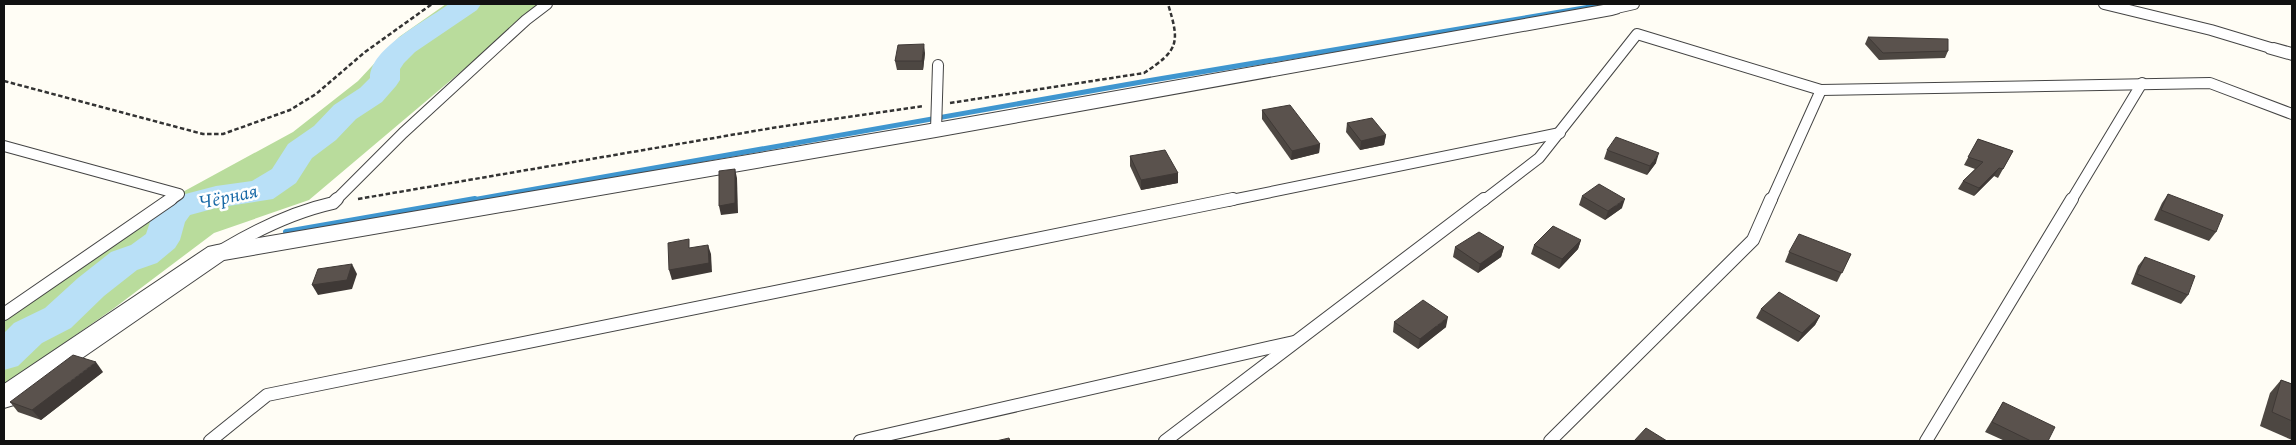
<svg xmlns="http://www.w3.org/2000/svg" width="2296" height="445" font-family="Spectral,serif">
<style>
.forest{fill:#b9dc9c}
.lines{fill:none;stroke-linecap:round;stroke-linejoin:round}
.stream-far1{stroke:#3f96cf;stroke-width:5}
.stream{stroke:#3f96cf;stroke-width:6}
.river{fill:#b9e0f7;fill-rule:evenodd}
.lane-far1-casing{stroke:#444;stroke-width:12}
.lane-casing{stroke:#444;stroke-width:14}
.street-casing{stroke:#444;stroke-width:2}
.path{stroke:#333;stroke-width:2.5;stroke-dasharray:4.5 2.5;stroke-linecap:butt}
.lane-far1{stroke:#fff;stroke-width:10}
.lane{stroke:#fff;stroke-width:12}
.street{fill:#fff;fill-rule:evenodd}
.wall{fill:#4d4742}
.shaded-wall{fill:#3f3936}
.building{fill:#5a524d;stroke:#3f3936}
.labels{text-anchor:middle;stroke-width:5;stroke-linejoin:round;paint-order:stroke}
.water-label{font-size:19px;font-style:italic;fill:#1768a6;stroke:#fff}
</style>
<rect width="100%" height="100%" fill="#fffdf5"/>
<path class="forest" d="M 446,4 L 541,4 L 309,200 L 214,233 L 113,309 L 4,385 L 4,316 L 179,194 L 293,132 L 358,81 L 399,37 Z"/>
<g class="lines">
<path class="stream-far1" d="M 467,201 L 1147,81 L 1608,4"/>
<path class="stream" d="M 286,232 L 475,199"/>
<path class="river" d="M 449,4 L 481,4 L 477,10 L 415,52 L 404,63 L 400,69 L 400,80 L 396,86 L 382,102 L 356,119 L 336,140 L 312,158 L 296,183 L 273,199 L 216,208 L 190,215 L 185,222 L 180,240 L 175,248 L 157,263 L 137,270 L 104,296 L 71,328 L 42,343 L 18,366 L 4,370 L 4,333 L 14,323 L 45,308 L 78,278 L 111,252 L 131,245 L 146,234 L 151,219 L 166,199 L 216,186 L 252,181 L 272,169 L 288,144 L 314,126 L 334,105 L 360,88 L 370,78 C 370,48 426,21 449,4 Z"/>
<defs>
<g id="lane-far1">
<path d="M 2104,4 L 2211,30 L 2274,49"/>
<path d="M 1612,9 L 1634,4"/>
<path d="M 936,130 L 938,65"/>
<path d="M 4,146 L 179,194 L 169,201"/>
<path d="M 335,201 L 403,133 L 526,20 L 547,4"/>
<path d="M 1227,201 L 1560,133"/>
<path d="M 1483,201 L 1539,158 L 1637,34 L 1821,90 L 2210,83 L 2292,114"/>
<path d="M 1771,201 L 1821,90"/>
<path d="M 2071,201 L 2142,83"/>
</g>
<g id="lane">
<path d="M 223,250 C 258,229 293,212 333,203 L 337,199"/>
<path d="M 4,314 L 171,199"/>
<path d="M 210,441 L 267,395 L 1233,199"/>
<path d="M 860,441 L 1294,342"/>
<path d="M 1165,441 L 1484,199"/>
<path d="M 1550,441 L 1753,240 L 1771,199"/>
<path d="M 1926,441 L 2072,199"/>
</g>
<g id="street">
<path d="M 1609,4 L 1619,5 L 1622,9 L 1619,13 L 1612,15 L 936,137 L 224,260 L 14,405 L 4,408 L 4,384 L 208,247 L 217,245 L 936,123 Z"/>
<path d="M 2274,43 L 2292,48 L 2292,60 L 2267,53 L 2264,49 L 2267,45 Z"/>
</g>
</defs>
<use href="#lane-far1" class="lane-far1-casing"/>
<use href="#lane" class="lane-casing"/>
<use href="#street" class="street-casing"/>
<g class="path">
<path d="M 4,81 L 203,134 L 223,134 L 290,110 L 316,94 L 365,52 L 432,4"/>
<path d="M 950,103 L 1144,73 C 1179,50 1180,43 1168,4"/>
<path d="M 358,199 L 772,128 L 924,106"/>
</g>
<use href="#lane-far1" class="lane-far1"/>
<use href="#lane" class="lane"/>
<use href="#street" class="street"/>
</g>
<g class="wall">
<path d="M 1868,37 L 1948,51 L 1945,58 L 1879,60 L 1865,44 Z"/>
<path d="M 925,53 L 923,70 L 897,70 L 895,61 Z"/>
<path d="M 1262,110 L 1320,144 L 1319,153 L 1291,160 L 1262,119 Z"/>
<path d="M 1347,123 L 1386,135 L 1384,145 L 1360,150 L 1346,132 Z"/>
<path d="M 1978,139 L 2013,151 L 1998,178 L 1994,176 L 1974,196 L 1958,189 L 1963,181 L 1975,169 L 1964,165 Z"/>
<path d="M 1607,150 L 1656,163 L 1647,175 L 1604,159 Z"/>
<path d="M 1130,156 L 1178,173 L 1178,183 L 1141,190 L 1130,166 Z"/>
<path d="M 2168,194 L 2216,232 L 2209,241 L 2154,220 L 2162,203 Z"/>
<path d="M 1582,196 L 1622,208 L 1605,220 L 1579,205 Z"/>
<path d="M 1581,240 L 1578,249 L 1559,269 L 1531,254 L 1534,245 Z"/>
<path d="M 1455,247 L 1504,247 L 1501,257 L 1478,273 L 1453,257 Z"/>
<path d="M 1789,252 L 1851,254 L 1837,282 L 1785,262 Z"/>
<path d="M 2145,257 L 2188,295 L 2181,304 L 2131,284 L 2138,266 Z"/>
<path d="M 1761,309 L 1820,316 L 1815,325 L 1798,342 L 1756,318 Z"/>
<path d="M 1394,322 L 1446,327 L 1418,349 L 1393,332 Z"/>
<path d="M 103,372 L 41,420 L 18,412 L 10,402 Z"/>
<path d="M 2281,380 L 2292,384 L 2292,440 L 2260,426 L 2270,393 Z"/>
<path d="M 2003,402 L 2048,441 L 2005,441 L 1985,432 Z"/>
</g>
<g class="shaded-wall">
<path d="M 924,44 L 925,53 L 923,70 L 922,61 Z"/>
<path d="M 1386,135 L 1384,145 L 1360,150 L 1361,141 Z"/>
<path d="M 1320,144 L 1319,153 L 1291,160 L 1292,151 Z"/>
<path d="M 1659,153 L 1656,163 L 1647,175 L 1650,166 Z"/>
<path d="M 1999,168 L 1994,176 L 1974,196 L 1979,188 Z"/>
<path d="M 735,169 L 737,178 L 738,213 L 721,215 L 719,206 Z"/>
<path d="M 1178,173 L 1178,183 L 1141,190 L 1141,180 Z"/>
<path d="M 1625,199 L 1622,208 L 1605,220 L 1608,211 Z"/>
<path d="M 1581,240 L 1578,249 L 1559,269 L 1562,259 Z"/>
<path d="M 708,245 L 711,254 L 712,272 L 672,280 L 669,270 Z"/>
<path d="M 1504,247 L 1501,257 L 1478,273 L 1480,264 Z"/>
<path d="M 352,264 L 357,274 L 352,289 L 318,295 L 312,285 Z"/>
<path d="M 1820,316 L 1815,325 L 1798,342 L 1802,333 Z"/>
<path d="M 1448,317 L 1446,327 L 1418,349 L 1420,339 Z"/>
<path d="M 96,362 L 103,372 L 41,420 L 32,410 Z"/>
</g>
<g class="building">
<path d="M 1868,37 L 1948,39 L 1948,51 L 1883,53 Z"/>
<path d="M 924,44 L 922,61 L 895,61 L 898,45 Z"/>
<path d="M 1290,105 L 1320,144 L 1292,151 L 1262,110 Z"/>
<path d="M 1372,118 L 1386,135 L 1361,141 L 1347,123 Z"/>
<path d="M 1616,137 L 1659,153 L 1650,166 L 1607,150 Z"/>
<path d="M 1978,139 L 2013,151 L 2003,169 L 1999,168 L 1979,188 L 1963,181 L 1983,162 L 1968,157 Z"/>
<path d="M 1165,150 L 1178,173 L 1141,180 L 1130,156 Z"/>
<path d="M 735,169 L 735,203 L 719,206 L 719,171 Z"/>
<path d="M 1599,184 L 1625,199 L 1608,211 L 1582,196 Z"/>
<path d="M 2168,194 L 2223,215 L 2216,232 L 2161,210 Z"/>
<path d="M 1553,226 L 1581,240 L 1562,259 L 1534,245 Z"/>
<path d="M 1479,232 L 1504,247 L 1480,264 L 1455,247 Z"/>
<path d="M 1799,234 L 1851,254 L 1842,273 L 1789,252 Z"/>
<path d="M 689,239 L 689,248 L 708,245 L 709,263 L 669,270 L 668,243 Z"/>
<path d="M 2145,257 L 2195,276 L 2188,295 L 2137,274 Z"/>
<path d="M 352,264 L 347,280 L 312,285 L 318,269 Z"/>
<path d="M 1779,292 L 1820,316 L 1802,333 L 1761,309 Z"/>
<path d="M 1423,300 L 1448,317 L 1420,339 L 1394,322 Z"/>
<path d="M 73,355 L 96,362 L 32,410 L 10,402 Z"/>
<path d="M 2281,380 L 2292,384 L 2292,421 L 2272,412 Z"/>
<path d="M 2003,402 L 2055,427 L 2048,441 L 2031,441 L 1992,422 Z"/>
<path d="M 1646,428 L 1667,441 L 1634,441 Z"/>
<path d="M 1009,438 L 1010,441 L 996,441 Z"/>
</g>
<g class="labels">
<g class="water-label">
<text transform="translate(228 196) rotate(-12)" y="7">Чёрная</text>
</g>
</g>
<rect width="2296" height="445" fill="none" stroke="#111111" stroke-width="10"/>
</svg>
